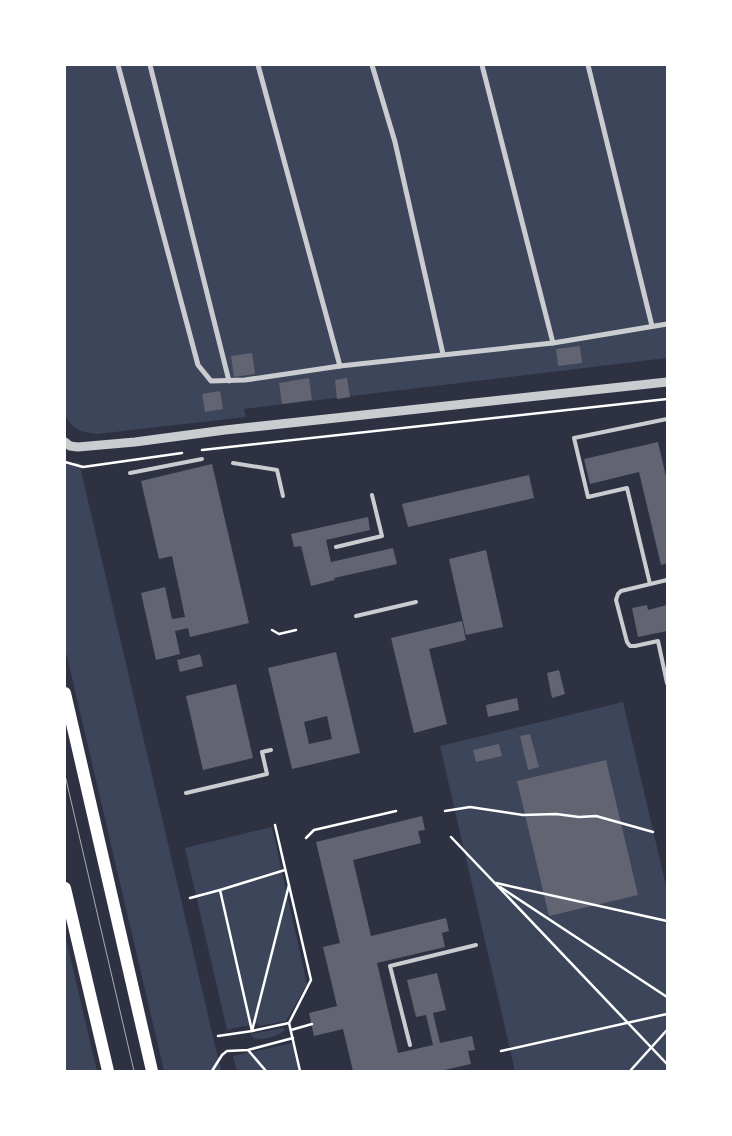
<svg xmlns="http://www.w3.org/2000/svg" width="732" height="1136" font-family="Spectral,serif">
<style>
.green{fill:#3c4559}
.building{fill:#626471;fill-rule:evenodd}
.lines{fill:none;stroke-linecap:round;stroke-linejoin:round}
.path{stroke:#fff;stroke-width:2.5}
.service{stroke:#caccd0;stroke-width:4}
.minor{stroke:#caccd0;stroke-width:5}
.tertiary{stroke:#caccd0;stroke-width:9}
.primary{stroke:#fff;stroke-width:12}
.tram{stroke:#abadb3;stroke-width:1}
</style>
<rect width="100%" height="100%" fill="#2d3142"/>
<g class="green">
<path d="M 65,65 L 667,65 L 667,358 L 244,409 L 246,417 L 97,434 C 80,432 73,430 65,415 Z"/>
<path d="M 79,462 L 221,1071 L 164,1071 L 65,648 L 65,465 Z"/>
<path d="M 623,702 L 667,890 L 667,1071 L 515,1071 L 440,746 Z"/>
<path d="M 272,827 L 307,984 L 286,1021 L 258,1026 L 258,1023 L 227,1030 L 185,848 Z"/>
<path d="M 65,941 L 67,943 L 97,1071 L 65,1071 Z"/>
<path d="M 283,1028 L 285,1030 C 274,1038 266,1040 253,1038 L 251,1034 Z"/>
<path d="M 293,1043 L 299,1071 L 237,1071 L 233,1056 Z"/>
</g>
<g class="building">
<path d="M 580,346 L 582,363 L 558,366 L 556,349 Z"/>
<path d="M 252,353 L 255,374 L 234,377 L 231,356 Z"/>
<path d="M 309,378 L 312,400 L 282,404 L 279,383 Z"/>
<path d="M 347,378 L 350,397 L 337,399 L 335,380 Z"/>
<path d="M 220,391 L 223,409 L 205,412 L 202,394 Z"/>
<path d="M 658,442 L 667,481 L 667,563 L 661,565 L 639,472 L 590,484 L 584,459 Z"/>
<path d="M 212,464 L 249,623 L 190,637 L 188,628 L 175,631 L 180,654 L 156,660 L 141,593 L 165,587 L 172,619 L 185,617 L 172,556 L 159,559 L 141,481 Z"/>
<path d="M 529,475 L 534,498 L 408,527 L 402,504 Z"/>
<path d="M 368,517 L 370,530 L 326,540 L 331,562 L 393,548 L 397,564 L 334,578 L 335,580 L 311,586 L 301,546 L 294,547 L 291,534 Z"/>
<path d="M 486,550 L 503,627 L 466,635 L 449,559 Z"/>
<path d="M 647,605 L 648,610 L 667,605 L 667,631 L 638,637 L 632,608 Z"/>
<path d="M 462,621 L 466,640 L 429,649 L 447,724 L 414,733 L 391,638 Z"/>
<path d="M 336,652 L 360,753 L 292,769 L 268,668 ZM 327,716 L 332,739 L 309,744 L 304,722 Z"/>
<path d="M 200,654 L 203,666 L 180,672 L 177,660 Z"/>
<path d="M 559,670 L 565,694 L 552,698 L 547,673 Z"/>
<path d="M 236,684 L 253,758 L 203,770 L 186,696 Z"/>
<path d="M 517,698 L 519,710 L 488,717 L 486,705 Z"/>
<path d="M 530,734 L 539,767 L 528,770 L 520,736 Z"/>
<path d="M 499,744 L 502,756 L 476,762 L 473,750 Z"/>
<path d="M 606,760 L 638,895 L 549,916 L 517,781 Z"/>
<path d="M 422,816 L 425,830 L 418,831 L 421,843 L 353,860 L 371,936 L 446,918 L 449,931 L 442,933 L 445,947 L 377,963 L 398,1053 L 433,1045 L 426,1015 L 416,1017 L 407,980 L 437,973 L 446,1010 L 433,1013 L 440,1043 L 472,1036 L 475,1050 L 468,1051 L 471,1064 L 440,1071 L 353,1071 L 343,1029 L 314,1036 L 309,1013 L 337,1006 L 323,947 L 340,943 L 316,842 Z"/>
</g>
<g class="lines">
<g class="path">
<path d="M 202,450 L 667,399"/>
<path d="M 65,462 L 83,467 L 182,453"/>
<path d="M 272,630 L 279,634 L 296,630"/>
<path d="M 445,811 L 470,807 L 523,815 L 556,814 L 579,817 L 596,816 L 653,832"/>
<path d="M 275,825 L 311,980 L 289,1023 L 300,1071"/>
<path d="M 451,837 L 667,1064"/>
<path d="M 306,838 L 314,830 L 396,811"/>
<path d="M 285,870 L 220,890 L 252,1031 L 289,885"/>
<path d="M 496,883 L 667,921"/>
<path d="M 500,887 L 667,997"/>
<path d="M 190,898 L 220,890"/>
<path d="M 291,1030 L 312,1024"/>
<path d="M 218,1036 L 252,1031 L 289,1023"/>
<path d="M 248,1050 L 266,1071"/>
<path d="M 501,1051 L 667,1014"/>
<path d="M 212,1071 L 222,1055 L 227,1051 L 248,1050 L 293,1038"/>
<path d="M 630,1071 L 667,1030"/>
</g>
<g class="service">
<path d="M 233,463 L 277,470 L 283,496"/>
<path d="M 130,473 L 202,459"/>
<path d="M 336,547 L 382,536 L 372,495"/>
<path d="M 667,580 L 621,591 L 618,594 L 616,600 L 627,642 L 630,646 L 635,646 L 658,641 L 667,683"/>
<path d="M 650,584 L 627,488 L 588,497 L 574,438 L 667,419"/>
<path d="M 356,616 L 416,602"/>
<path d="M 186,793 L 267,774 L 262,752 L 271,750"/>
<path d="M 410,1045 L 390,966 L 476,945"/>
</g>
<g class="minor">
<path d="M 118,65 L 198,365 L 211,381 L 245,380 L 340,366 L 553,343 L 667,324"/>
<path d="M 150,65 L 229,381"/>
<path d="M 258,65 L 340,366"/>
<path d="M 372,65 L 395,142 L 443,354"/>
<path d="M 482,65 L 553,343"/>
<path d="M 588,65 L 652,326"/>
</g>
<path class="tertiary" d="M 65,442 L 70,446 L 78,447 L 135,442 L 225,430 L 667,382"/>
<g class="primary">
<path d="M 65,693 L 152,1071"/>
<path d="M 65,888 L 108,1071"/>
</g>
<path class="tram" d="M 65,775 L 134,1071"/>
</g>
<rect width="732" height="1136" fill="none" stroke="#ffffff" stroke-width="132"/>
</svg>
